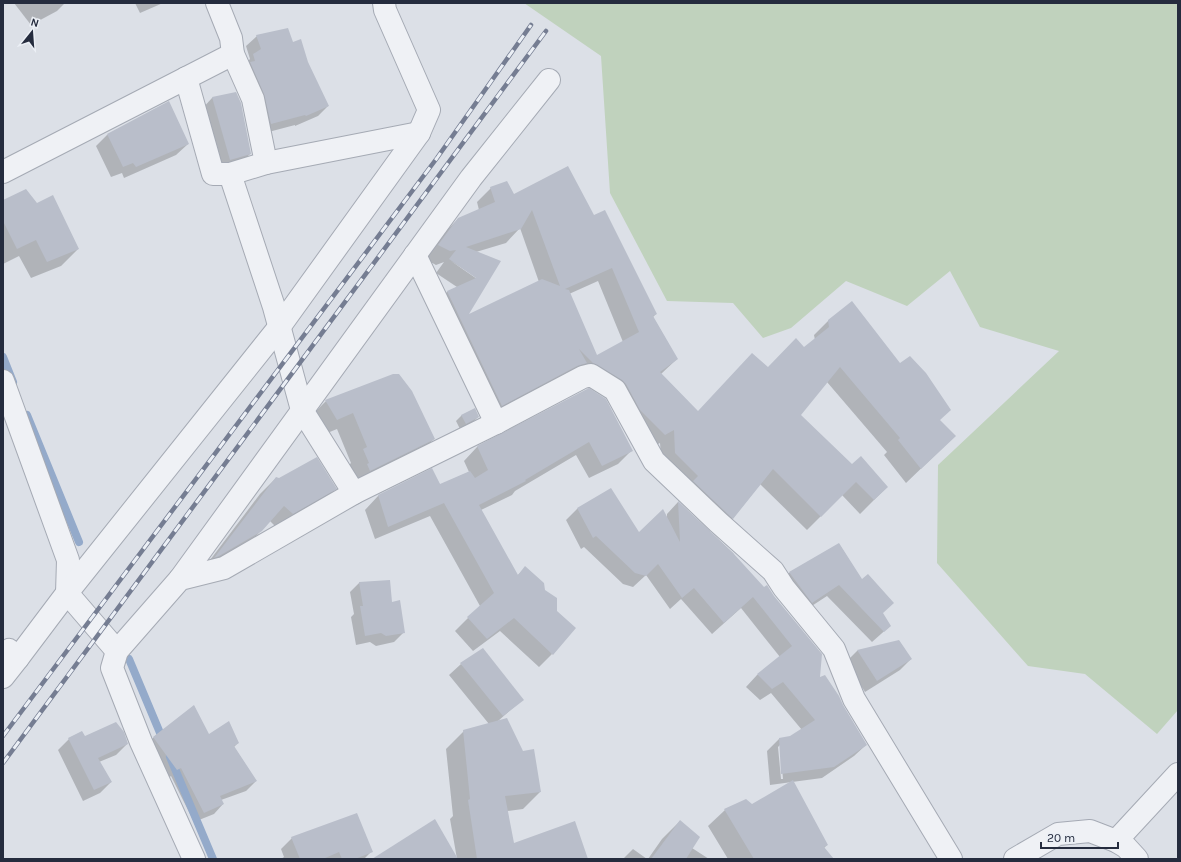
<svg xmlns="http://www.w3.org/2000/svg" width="1181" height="862" font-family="Karla,sans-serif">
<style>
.green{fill:#c0d2bd}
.shadow{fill:#0003;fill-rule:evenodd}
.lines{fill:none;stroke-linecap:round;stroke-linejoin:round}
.stream{stroke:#94aaca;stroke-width:8}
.building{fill:#b9beca;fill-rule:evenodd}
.minor-casing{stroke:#a5aab4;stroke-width:24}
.minor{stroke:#eff1f5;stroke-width:22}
.rail-casing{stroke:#757d92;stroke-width:4.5}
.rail{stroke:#ebeff5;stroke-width:3;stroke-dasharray:9;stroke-linecap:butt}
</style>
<rect width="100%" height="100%" fill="#dce0e7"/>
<path class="green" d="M 524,3 L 1178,3 L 1178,710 L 1157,734 L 1085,674 L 1028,666 L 937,563 L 938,465 L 1059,351 L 980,327 L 950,271 L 907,306 L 846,281 L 791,328 L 763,338 L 733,303 L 667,301 L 610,193 L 601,56 Z"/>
<g class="shadow">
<path d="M 14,3 L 65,3 L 57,11 L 31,25 Z"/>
<path d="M 135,3 L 163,3 L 140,13 Z"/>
<path d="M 257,36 L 292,43 L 307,62 L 328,106 L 318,116 L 295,126 L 295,125 L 261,134 L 243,66 L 250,59 L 246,46 Z"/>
<path d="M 236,93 L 250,154 L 239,165 L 218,171 L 201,110 L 212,98 Z"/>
<path d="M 107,135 L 188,144 L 176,155 L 124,178 L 122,173 L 111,177 L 96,146 Z"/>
<path d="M 491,188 L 593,216 L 656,314 L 653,317 L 677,359 L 661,374 L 698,412 L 768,368 L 804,349 L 815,340 L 814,335 L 829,320 L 939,420 L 955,436 L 906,483 L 884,455 L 887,452 L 827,382 L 799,415 L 852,465 L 887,487 L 860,514 L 842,495 L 807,530 L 760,484 L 733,518 L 719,532 L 662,467 L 660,443 L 650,448 L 612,398 L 572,377 L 487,419 L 433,306 L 447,292 L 457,287 L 436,273 L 444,262 L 436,265 L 425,259 L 444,233 L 458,219 L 479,210 L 477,202 ZM 520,228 L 539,282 L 466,317 L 499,262 L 476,252 L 506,243 ZM 451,261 L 481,280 L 480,281 ZM 598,281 L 623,342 L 597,357 L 569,294 Z"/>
<path d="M 3,201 L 37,204 L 78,249 L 61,266 L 31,278 L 19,256 L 3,264 Z"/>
<path d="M 589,390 L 631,451 L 618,464 L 589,478 L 576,455 L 515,491 L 512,495 L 481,510 L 517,576 L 525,568 L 552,654 L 539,667 L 500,631 L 473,651 L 455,631 L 480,606 L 430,516 L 375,539 L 365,510 L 378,496 L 432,470 L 440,485 L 469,472 L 464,461 L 477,447 Z"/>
<path d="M 326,401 L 434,439 L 417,455 L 354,487 L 348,466 L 351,463 L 337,429 L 320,436 L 310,417 Z"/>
<path d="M 462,415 L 478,417 L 473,422 L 460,429 L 456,421 Z"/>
<path d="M 276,478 L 335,489 L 320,504 L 277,528 L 270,521 L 246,547 L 201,572 L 260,494 Z"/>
<path d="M 610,490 L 639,534 L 667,519 L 667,514 L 678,502 L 733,553 L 819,679 L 842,706 L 866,745 L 854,756 L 822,778 L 792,782 L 827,845 L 824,848 L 833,859 L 728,859 L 708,826 L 725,810 L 751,806 L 792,782 L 770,785 L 767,751 L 779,739 L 790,737 L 802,730 L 771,693 L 760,700 L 746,687 L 757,675 L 780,657 L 741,608 L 712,634 L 681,599 L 670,609 L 646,575 L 633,587 L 623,584 L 584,547 L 581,549 L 566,520 L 577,509 ZM 780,745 L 783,779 L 781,779 L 778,747 Z"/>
<path d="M 839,544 L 890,626 L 872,642 L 827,596 L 801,613 L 778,584 L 789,573 Z"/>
<path d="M 360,582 L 391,603 L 404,632 L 394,642 L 376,646 L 370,642 L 356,645 L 351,617 L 354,614 L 350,592 Z"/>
<path d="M 899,641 L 911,659 L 900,670 L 865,692 L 846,662 L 857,651 Z"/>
<path d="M 461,664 L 522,700 L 498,721 L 540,792 L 523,809 L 507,811 L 513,844 L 587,859 L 457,859 L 450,819 L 453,816 L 446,749 L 464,731 L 489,724 L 449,675 Z"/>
<path d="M 194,706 L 208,736 L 238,743 L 234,747 L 256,781 L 246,791 L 221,800 L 223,804 L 214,814 L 194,822 L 171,776 L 167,779 L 144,748 L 153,738 Z"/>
<path d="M 85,738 L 127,744 L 116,755 L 99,762 L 111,782 L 100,793 L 83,801 L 58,750 L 69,739 Z"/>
<path d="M 680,821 L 692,848 L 709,859 L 648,859 L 662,839 Z"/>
<path d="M 292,838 L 372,851 L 364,859 L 281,859 L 284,857 L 281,849 Z"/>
<path d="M 633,849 L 647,859 L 623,859 Z"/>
</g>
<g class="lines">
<g class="stream">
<path d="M 3,357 L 13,382"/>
<path d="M 27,415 L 79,542"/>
<path d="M 129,659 L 163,740"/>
<path d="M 170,757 L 213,859"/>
</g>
</g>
<g class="building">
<path d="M 288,28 L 293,42 L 301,39 L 308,62 L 329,106 L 306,116 L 305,115 L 271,124 L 264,94 L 250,62 L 255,61 L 253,54 L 261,49 L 256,35 Z"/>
<path d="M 236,92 L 241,103 L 251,154 L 230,160 L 212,97 Z"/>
<path d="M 169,101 L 189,144 L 136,167 L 133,163 L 123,167 L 107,134 Z"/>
<path d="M 568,166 L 594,215 L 605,210 L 657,314 L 653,316 L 678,359 L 660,372 L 698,411 L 752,353 L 768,367 L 796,338 L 804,347 L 829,327 L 828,320 L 852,301 L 900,363 L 910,356 L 926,373 L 951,410 L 940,420 L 956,436 L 921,469 L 898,440 L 900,438 L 840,367 L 801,415 L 852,464 L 861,456 L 888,487 L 874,500 L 856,482 L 821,517 L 773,469 L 733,519 L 693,481 L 698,476 L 675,453 L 674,430 L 665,435 L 640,410 L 626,384 L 622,380 L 593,363 L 579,349 L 587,363 L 577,366 L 502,406 L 447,291 L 476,278 L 449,259 L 456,250 L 450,251 L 438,245 L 458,218 L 495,202 L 490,187 L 507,181 L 514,194 ZM 532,210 L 560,286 L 542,279 L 469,314 L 501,261 L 466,247 L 521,229 ZM 612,268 L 639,332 L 597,355 L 569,290 L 565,289 Z"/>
<path d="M 26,189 L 37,203 L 53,195 L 79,249 L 47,262 L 36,240 L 17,249 L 3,221 L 3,200 Z"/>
<path d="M 393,374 L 399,374 L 412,391 L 435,439 L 370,471 L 367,464 L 369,463 L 363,449 L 367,447 L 353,413 L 337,420 L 325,400 Z"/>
<path d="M 589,388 L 606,399 L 633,451 L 602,466 L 589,442 L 525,480 L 526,481 L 479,505 L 518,575 L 525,566 L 544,583 L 545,590 L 557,598 L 557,611 L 576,628 L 553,655 L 514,618 L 487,639 L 467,617 L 494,593 L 444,503 L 388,527 L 378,495 L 432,468 L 440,484 L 470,471 L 475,478 L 488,470 L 477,446 Z"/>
<path d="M 475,408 L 479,417 L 466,424 L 461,415 Z"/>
<path d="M 317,457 L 337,489 L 293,514 L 284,506 L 262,531 L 219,556 L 214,558 L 276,477 L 279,478 Z"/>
<path d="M 611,488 L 639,532 L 663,509 L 680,542 L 678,501 L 733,553 L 764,587 L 767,585 L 774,596 L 822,654 L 820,677 L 825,675 L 839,696 L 843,705 L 867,745 L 834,767 L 781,774 L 779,738 L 790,736 L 815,720 L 783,682 L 772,689 L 757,674 L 792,646 L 753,597 L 724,623 L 694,588 L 682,598 L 658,564 L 646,576 L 635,573 L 596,536 L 593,538 L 577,508 Z"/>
<path d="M 839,543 L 862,579 L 868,574 L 894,603 L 883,613 L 891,626 L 884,632 L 839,585 L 812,603 L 789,572 Z"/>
<path d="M 390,580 L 392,602 L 400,600 L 405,633 L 386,636 L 381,633 L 365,636 L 360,606 L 363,606 L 359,582 Z"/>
<path d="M 899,640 L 912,659 L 877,681 L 857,650 Z"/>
<path d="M 483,648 L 524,700 L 503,716 L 460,663 Z"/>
<path d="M 194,705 L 209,734 L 229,721 L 239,743 L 234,746 L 257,781 L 220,796 L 224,804 L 204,813 L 181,768 L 177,770 L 153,737 Z"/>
<path d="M 507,718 L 523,751 L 534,749 L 541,792 L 505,796 L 514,843 L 575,821 L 588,859 L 477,859 L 468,800 L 470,799 L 463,730 Z"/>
<path d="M 116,722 L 124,732 L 128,744 L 98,758 L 112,782 L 94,790 L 68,738 L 82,731 L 85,736 Z"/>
<path d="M 793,780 L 828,845 L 824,847 L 834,859 L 754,859 L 724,809 L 746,799 L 752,804 Z"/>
<path d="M 357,813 L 373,852 L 355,859 L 342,859 L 339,852 L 323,859 L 300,859 L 291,837 Z"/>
<path d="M 435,819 L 458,859 L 372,859 Z"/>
<path d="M 680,820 L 700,837 L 686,859 L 651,859 Z"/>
</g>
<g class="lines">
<defs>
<g id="minor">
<path d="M 217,3 L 231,38 L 233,54 L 253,99 L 266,163 L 230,174 L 274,307 L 302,410 L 354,493"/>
<path d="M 186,78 L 213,174 L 230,174"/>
<path d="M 266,163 L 419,133"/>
<path d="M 3,172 L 233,54"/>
<path d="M 415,255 L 496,423"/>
<path d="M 3,381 L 68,560 L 67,593 L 117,651"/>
<path d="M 180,579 L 471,178 L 549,80"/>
<path d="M 3,653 L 9,650 L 18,658 L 3,677"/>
<path d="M 18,658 L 67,593 L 280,326 L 419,133 L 429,110 L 385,10 L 384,3"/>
<path d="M 1116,841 L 1178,774"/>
<path d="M 194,859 L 141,742 L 112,668 L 117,651 L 180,579 L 224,568 L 354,493 L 496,423 L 583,377 L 591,375 L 615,390 L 654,461 L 718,522 L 773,571 L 784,588 L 834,649 L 854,699 L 951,859"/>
<path d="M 1015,859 L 1058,834 L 1090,831 L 1116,841 L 1126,847 L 1137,859"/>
</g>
</defs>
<use href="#minor" class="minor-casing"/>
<use href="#minor" class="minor"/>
<defs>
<g id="rail">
<path d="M 3,736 L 437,158 L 531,25"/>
<path d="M 3,763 L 546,31"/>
</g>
</defs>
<use href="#rail" class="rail-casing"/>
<use href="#rail" class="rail"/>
</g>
<rect width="1181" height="862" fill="none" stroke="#252c3e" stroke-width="8"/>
<g transform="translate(32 32) rotate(17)" stroke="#ebeff5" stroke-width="3" paint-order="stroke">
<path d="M0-3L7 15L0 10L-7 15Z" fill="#252c3e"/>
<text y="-6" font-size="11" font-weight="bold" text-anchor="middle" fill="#252c3e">N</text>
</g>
<path d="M1041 842v6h77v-6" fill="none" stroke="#252c3e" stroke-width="2"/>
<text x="1047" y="842" font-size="12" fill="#252c3e" stroke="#ebeff5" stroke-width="3" paint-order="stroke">20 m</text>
</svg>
